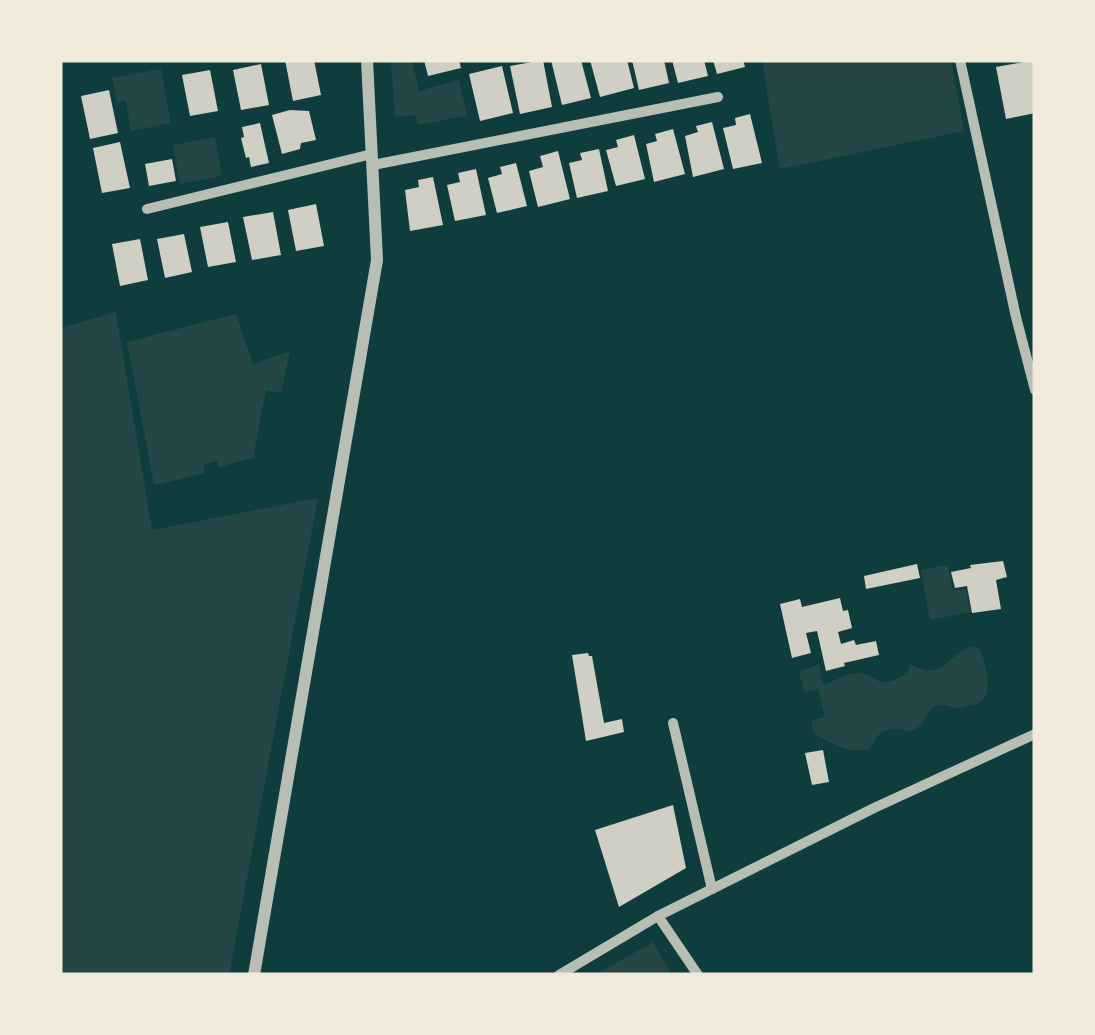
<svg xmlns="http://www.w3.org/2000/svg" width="1095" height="1035" font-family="'Public Sans',sans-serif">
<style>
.green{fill:#244646}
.building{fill:#cfcfc3}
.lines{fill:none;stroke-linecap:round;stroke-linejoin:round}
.minor{stroke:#b8beb3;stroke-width:10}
.tertiary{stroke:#b8beb3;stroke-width:12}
</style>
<rect width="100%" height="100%" fill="#0f3d3e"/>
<g class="green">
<path d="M 391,60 L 412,60 L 419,91 L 459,80 L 467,116 L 418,125 L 416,115 L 395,117 Z"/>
<path d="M 762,60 L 951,60 L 964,131 L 780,169 Z"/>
<path d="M 161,69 L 171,123 L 131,131 L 126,101 L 117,102 L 112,78 Z"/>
<path d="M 215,137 L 222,176 L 180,184 L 173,145 Z"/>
<path d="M 116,312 L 152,530 L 318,498 L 229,975 L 60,975 L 60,328 Z"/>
<path d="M 236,314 L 253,364 L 290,351 L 281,393 L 266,390 L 253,458 L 219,467 L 217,461 L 203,465 L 205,473 L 154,485 L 127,342 Z"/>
<path d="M 948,565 L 953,591 L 966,589 L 970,612 L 930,620 L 921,570 Z"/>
<path d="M 973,646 L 981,650 C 984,664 995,692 980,702 C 977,705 969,705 965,706 C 963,707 960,708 957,708 C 952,708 948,704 942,705 C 925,706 928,723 915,729 C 906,733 908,730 899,729 C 883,727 875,736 870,749 C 850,755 832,744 815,734 L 811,721 L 825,717 L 818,689 L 804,692 L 799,672 L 819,664 L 823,685 C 849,676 856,665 880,682 L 892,681 L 907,674 L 911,664 C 943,685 948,652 973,646 Z"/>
<path d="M 653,942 L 672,975 L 597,974 Z"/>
</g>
<g class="building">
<path d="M 285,60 L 314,60 L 321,95 L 293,101 Z"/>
<path d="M 424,60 L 459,60 L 461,68 L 428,76 Z"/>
<path d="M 543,60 L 552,107 L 520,114 L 510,66 Z"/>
<path d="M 551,60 L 581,60 L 591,98 L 562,105 Z"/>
<path d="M 590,60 L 627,60 L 634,88 L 600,97 Z"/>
<path d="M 632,60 L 664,60 L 669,83 L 639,90 Z"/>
<path d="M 672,60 L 704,60 L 708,76 L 678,83 Z"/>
<path d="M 713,60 L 743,60 L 745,67 L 717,74 Z"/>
<path d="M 1035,60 L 1035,113 L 1006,119 L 996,67 Z"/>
<path d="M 261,64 L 269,105 L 241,110 L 233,70 Z"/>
<path d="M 502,66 L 513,113 L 480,121 L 469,74 Z"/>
<path d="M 210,70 L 218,111 L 190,116 L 182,75 Z"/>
<path d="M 109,90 L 118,133 L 90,139 L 81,96 Z"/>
<path d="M 290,110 L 309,111 L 316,140 L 301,143 L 300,149 L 282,154 L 272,115 Z"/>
<path d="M 750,114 L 762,163 L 733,169 L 723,128 L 736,125 L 735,118 Z"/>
<path d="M 712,122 L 724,169 L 693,177 L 685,136 L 698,132 L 696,126 Z"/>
<path d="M 260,123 L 269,163 L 251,167 L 249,157 L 246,158 L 241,138 L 244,137 L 242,127 Z"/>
<path d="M 673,129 L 685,174 L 654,182 L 646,144 L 657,141 L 655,134 Z"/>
<path d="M 634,135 L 645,179 L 616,186 L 606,150 L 618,147 L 616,140 Z"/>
<path d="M 120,142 L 130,188 L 102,193 L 93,148 Z"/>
<path d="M 599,149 L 608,191 L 577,198 L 569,163 L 582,160 L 580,153 Z"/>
<path d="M 558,151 L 570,199 L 538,207 L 529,171 L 543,167 L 540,156 Z"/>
<path d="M 172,159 L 176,181 L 149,186 L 145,164 Z"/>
<path d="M 516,163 L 527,206 L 497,213 L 488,178 L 502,174 L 500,167 Z"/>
<path d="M 476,169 L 486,215 L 455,221 L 447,185 L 460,182 L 458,173 Z"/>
<path d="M 433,177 L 443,225 L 410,231 L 405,190 L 419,187 L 418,180 Z"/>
<path d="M 316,204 L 324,246 L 296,251 L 288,210 Z"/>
<path d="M 273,212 L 281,255 L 252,260 L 243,217 Z"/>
<path d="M 228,222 L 236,262 L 208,267 L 200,227 Z"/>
<path d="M 184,234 L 192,272 L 165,278 L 157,239 Z"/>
<path d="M 140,239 L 148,280 L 120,286 L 112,244 Z"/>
<path d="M 1003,561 L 1007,577 L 996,580 L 1001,609 L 972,613 L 967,586 L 955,588 L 951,572 L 971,568 L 970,565 Z"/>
<path d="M 917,564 L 920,578 L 866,589 L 864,576 Z"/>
<path d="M 840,598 L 843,611 L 848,610 L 852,628 L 838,632 L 841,644 L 854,640 L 856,645 L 876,641 L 879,655 L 844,663 L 845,666 L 826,671 L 817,631 L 806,633 L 811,653 L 792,658 L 780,604 L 800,599 L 802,607 Z"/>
<path d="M 588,653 L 589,656 L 592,656 L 604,723 L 622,719 L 624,732 L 586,741 L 572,655 Z"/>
<path d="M 823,750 L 829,782 L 812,785 L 805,753 Z"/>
<path d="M 673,805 L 686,868 L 619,907 L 595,830 Z"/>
</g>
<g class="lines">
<g class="minor">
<path d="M 960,60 L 1016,317 L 1035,390"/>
<path d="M 373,165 L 718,97"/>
<path d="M 147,209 L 372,154"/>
<path d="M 673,723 L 712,889"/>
<path d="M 658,916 L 698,975"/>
<path d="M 559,975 L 658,916 L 874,808 L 1035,734"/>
</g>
<path class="tertiary" d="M 254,975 L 377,260 L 367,60"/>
</g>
<rect width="1095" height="1035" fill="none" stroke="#f1e9da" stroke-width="125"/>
</svg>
